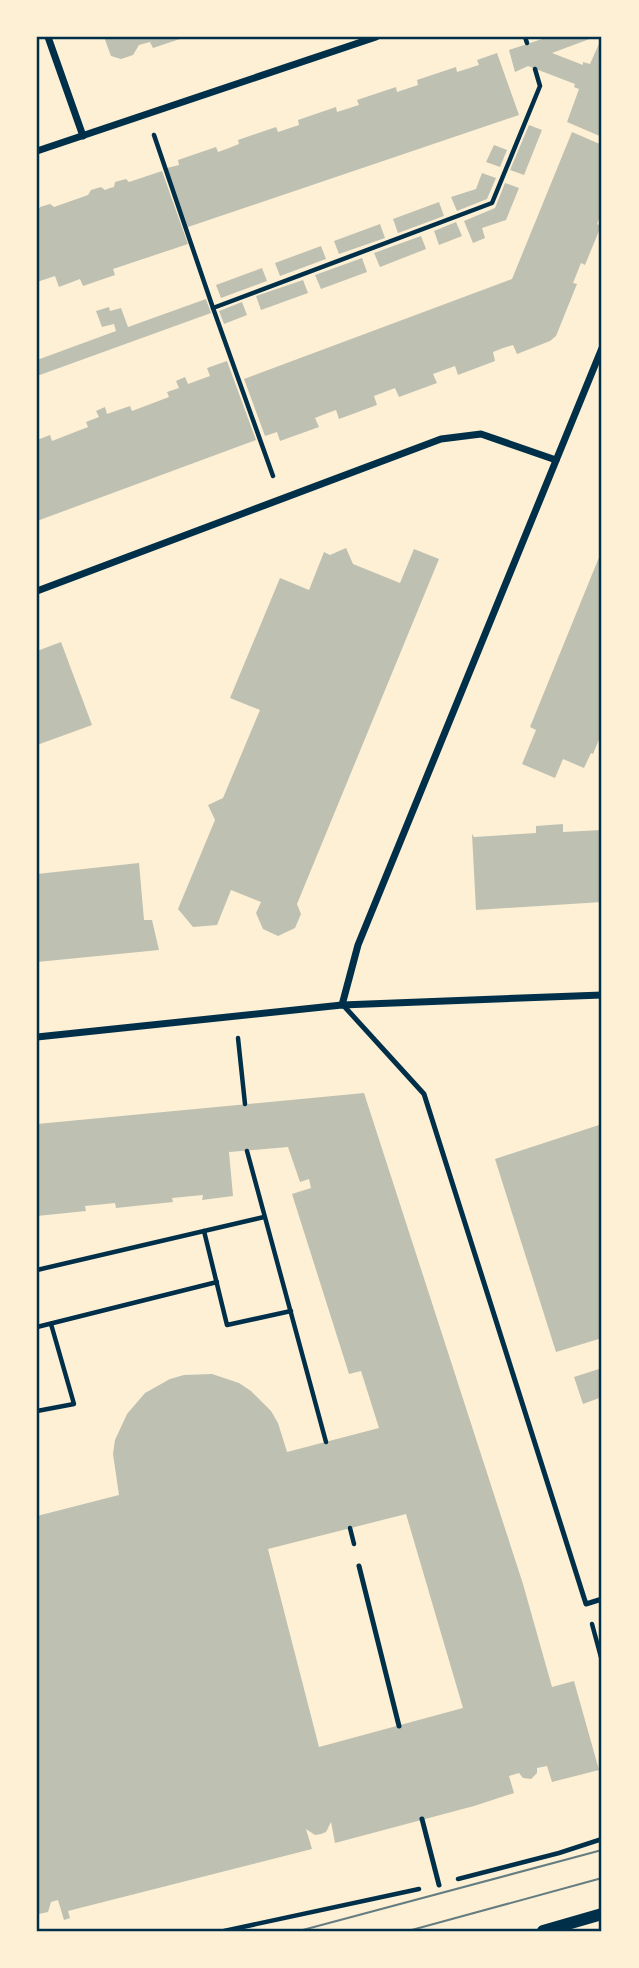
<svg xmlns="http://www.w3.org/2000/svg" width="639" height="1968" font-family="'Times New Roman',serif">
  <rect width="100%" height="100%" fill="#fdf0d5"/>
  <g fill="#bec0b2" fill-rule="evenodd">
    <polygon points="104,37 186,37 153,48 150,42 139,45 133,55 121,59 111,56"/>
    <polygon points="548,37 595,37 552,53 583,65 583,62 590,64 602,37 602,137 567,122 579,89 574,87 575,84 528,66 515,72 509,50"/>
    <polygon points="497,53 519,115 188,227 167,168 179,165 178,160 216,147 218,152 229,148 239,144 238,140 276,127 278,132 299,125 298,120 336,107 337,112 359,105 357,100 396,87 397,92 418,85 417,80 456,67 457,72 479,65 477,60"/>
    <polygon points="529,125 542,130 524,175 510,170"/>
    <polygon points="572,132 602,145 602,211 597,224 601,226 585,265 581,263 573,283 577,284 556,336 550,341 517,354 513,345 503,348 493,352 495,361 458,375 455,366 433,374 437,383 399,397 395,388 374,396 377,405 339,419 336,410 325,414 315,418 319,427 280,441 277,432 265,436 244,379 512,279"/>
    <polygon points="494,145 507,150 500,167 486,162"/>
    <polygon points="162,171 188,244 113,269 115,275 83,286 80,279 59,287 55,276 37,282 37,213 40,207 50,204 54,207 88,195 91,190 101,187 105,190 110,188 114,187 115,182 126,179 129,182"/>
    <polygon points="482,173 496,178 487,199 457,211 451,197 476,189"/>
    <polygon points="505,183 519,188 506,220 482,228 485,238 473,243 464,221 495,208"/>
    <polygon points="439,202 444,216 398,233 393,219"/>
    <polygon points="456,222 462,236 439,245 434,231"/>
    <polygon points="380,224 385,238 339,254 334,241"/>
    <polygon points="421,236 426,249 380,267 374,253"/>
    <polygon points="321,246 326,259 280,276 275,263"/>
    <polygon points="362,258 367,272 321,289 315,275"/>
    <polygon points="262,268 267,281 221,298 216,285"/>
    <polygon points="303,280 308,293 261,310 256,296"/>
    <polygon points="206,299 211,313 37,376 37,360 116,331 114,324 102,327 96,311 109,307 110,311 121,308 128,327"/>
    <polygon points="242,302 247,315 224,324 219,311"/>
    <polygon points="227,361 256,440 37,521 37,440 50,435 52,441 88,427 86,422 99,417 96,411 105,407 107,414 130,406 132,411 169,397 167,392 179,388 176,381 185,377 188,384 210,376 207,368"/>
    <polygon points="346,548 353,564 400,583 414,549 439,559 297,904 301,914 295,928 278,936 263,929 256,913 261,902 231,890 217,925 193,927 178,909 215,820 208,805 223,798 260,710 230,698 280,578 309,590 324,552 330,555"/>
    <polygon points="602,550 602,732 593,754 591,753 584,768 563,759 555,778 522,764 536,730 530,727"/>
    <polygon points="61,642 92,725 37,745 37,651"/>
    <polygon points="563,824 563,832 602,830 602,902 476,910 472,834 474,837 536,833 536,826"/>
    <polygon points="139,863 144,920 152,920 159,950 37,962 37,874"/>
    <path d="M364,1093L523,1584L552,1687L574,1681L599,1770L552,1782L547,1766L537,1768V1773L531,1779L523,1778L519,1773L509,1776L514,1793L474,1806L335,1843L331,1822L326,1832L321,1834L315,1835L306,1829L312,1849L68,1911L70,1918L64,1920L58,1900L51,1902L48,1912L39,1914L37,1912V1516L119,1495L113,1454L115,1440L127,1414L145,1393L170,1379L184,1375L212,1374L239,1383L251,1391L271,1411L278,1423L287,1452L379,1428L361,1371L349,1374L292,1194L311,1188L309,1179L300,1182L288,1147L229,1152L233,1196L202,1200L203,1195L172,1198L173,1202L116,1208L115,1203L85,1206L86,1211L37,1216V1124ZM406,1514L463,1708L319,1747L268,1549Z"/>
    <polygon points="602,1124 602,1338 556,1352 495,1159"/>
    <polygon points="602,1368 602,1397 583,1404 574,1377"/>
  </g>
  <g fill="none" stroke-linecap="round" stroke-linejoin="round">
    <g stroke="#003049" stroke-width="4.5">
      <polyline points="525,37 527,43"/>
      <polyline points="154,135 213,308 492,203 540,86 535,69"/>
      <polyline points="213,308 273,476"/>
      <polyline points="238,1038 245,1104"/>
      <polyline points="247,1151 326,1442"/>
      <polyline points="204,1231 227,1325 291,1311"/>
      <polyline points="37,1270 264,1217"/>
      <polyline points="37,1327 217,1282"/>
      <polyline points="37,1411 74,1404 51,1324"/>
      <polyline points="350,1528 354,1544"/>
      <polyline points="592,1624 602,1661"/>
      <polyline points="458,1879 559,1853 602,1839"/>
      <polyline points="224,1931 419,1889"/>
    </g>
    <g stroke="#003049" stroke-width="5">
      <polyline points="343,1005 424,1094 586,1604 602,1599"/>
      <polyline points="359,1566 399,1726"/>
      <polyline points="422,1819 439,1885"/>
    </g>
    <g stroke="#003049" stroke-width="7">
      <polyline points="48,37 83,136"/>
      <polyline points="37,151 376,37"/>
      <polyline points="37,591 441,439 481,434 556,460"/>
      <polyline points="342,1005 358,945 602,348"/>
      <polyline points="37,1037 342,1005 602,995"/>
    </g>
    <polyline stroke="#003049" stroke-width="12" points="543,1931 602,1914"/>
    <g stroke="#657d81" stroke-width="2">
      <polyline points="299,1931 602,1850"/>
      <polyline points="408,1931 602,1878"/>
    </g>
  </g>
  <rect width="639" height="1968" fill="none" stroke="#fdf0d5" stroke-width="77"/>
  <rect x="38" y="38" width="562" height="1892" fill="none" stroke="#003049" stroke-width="2.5"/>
</svg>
